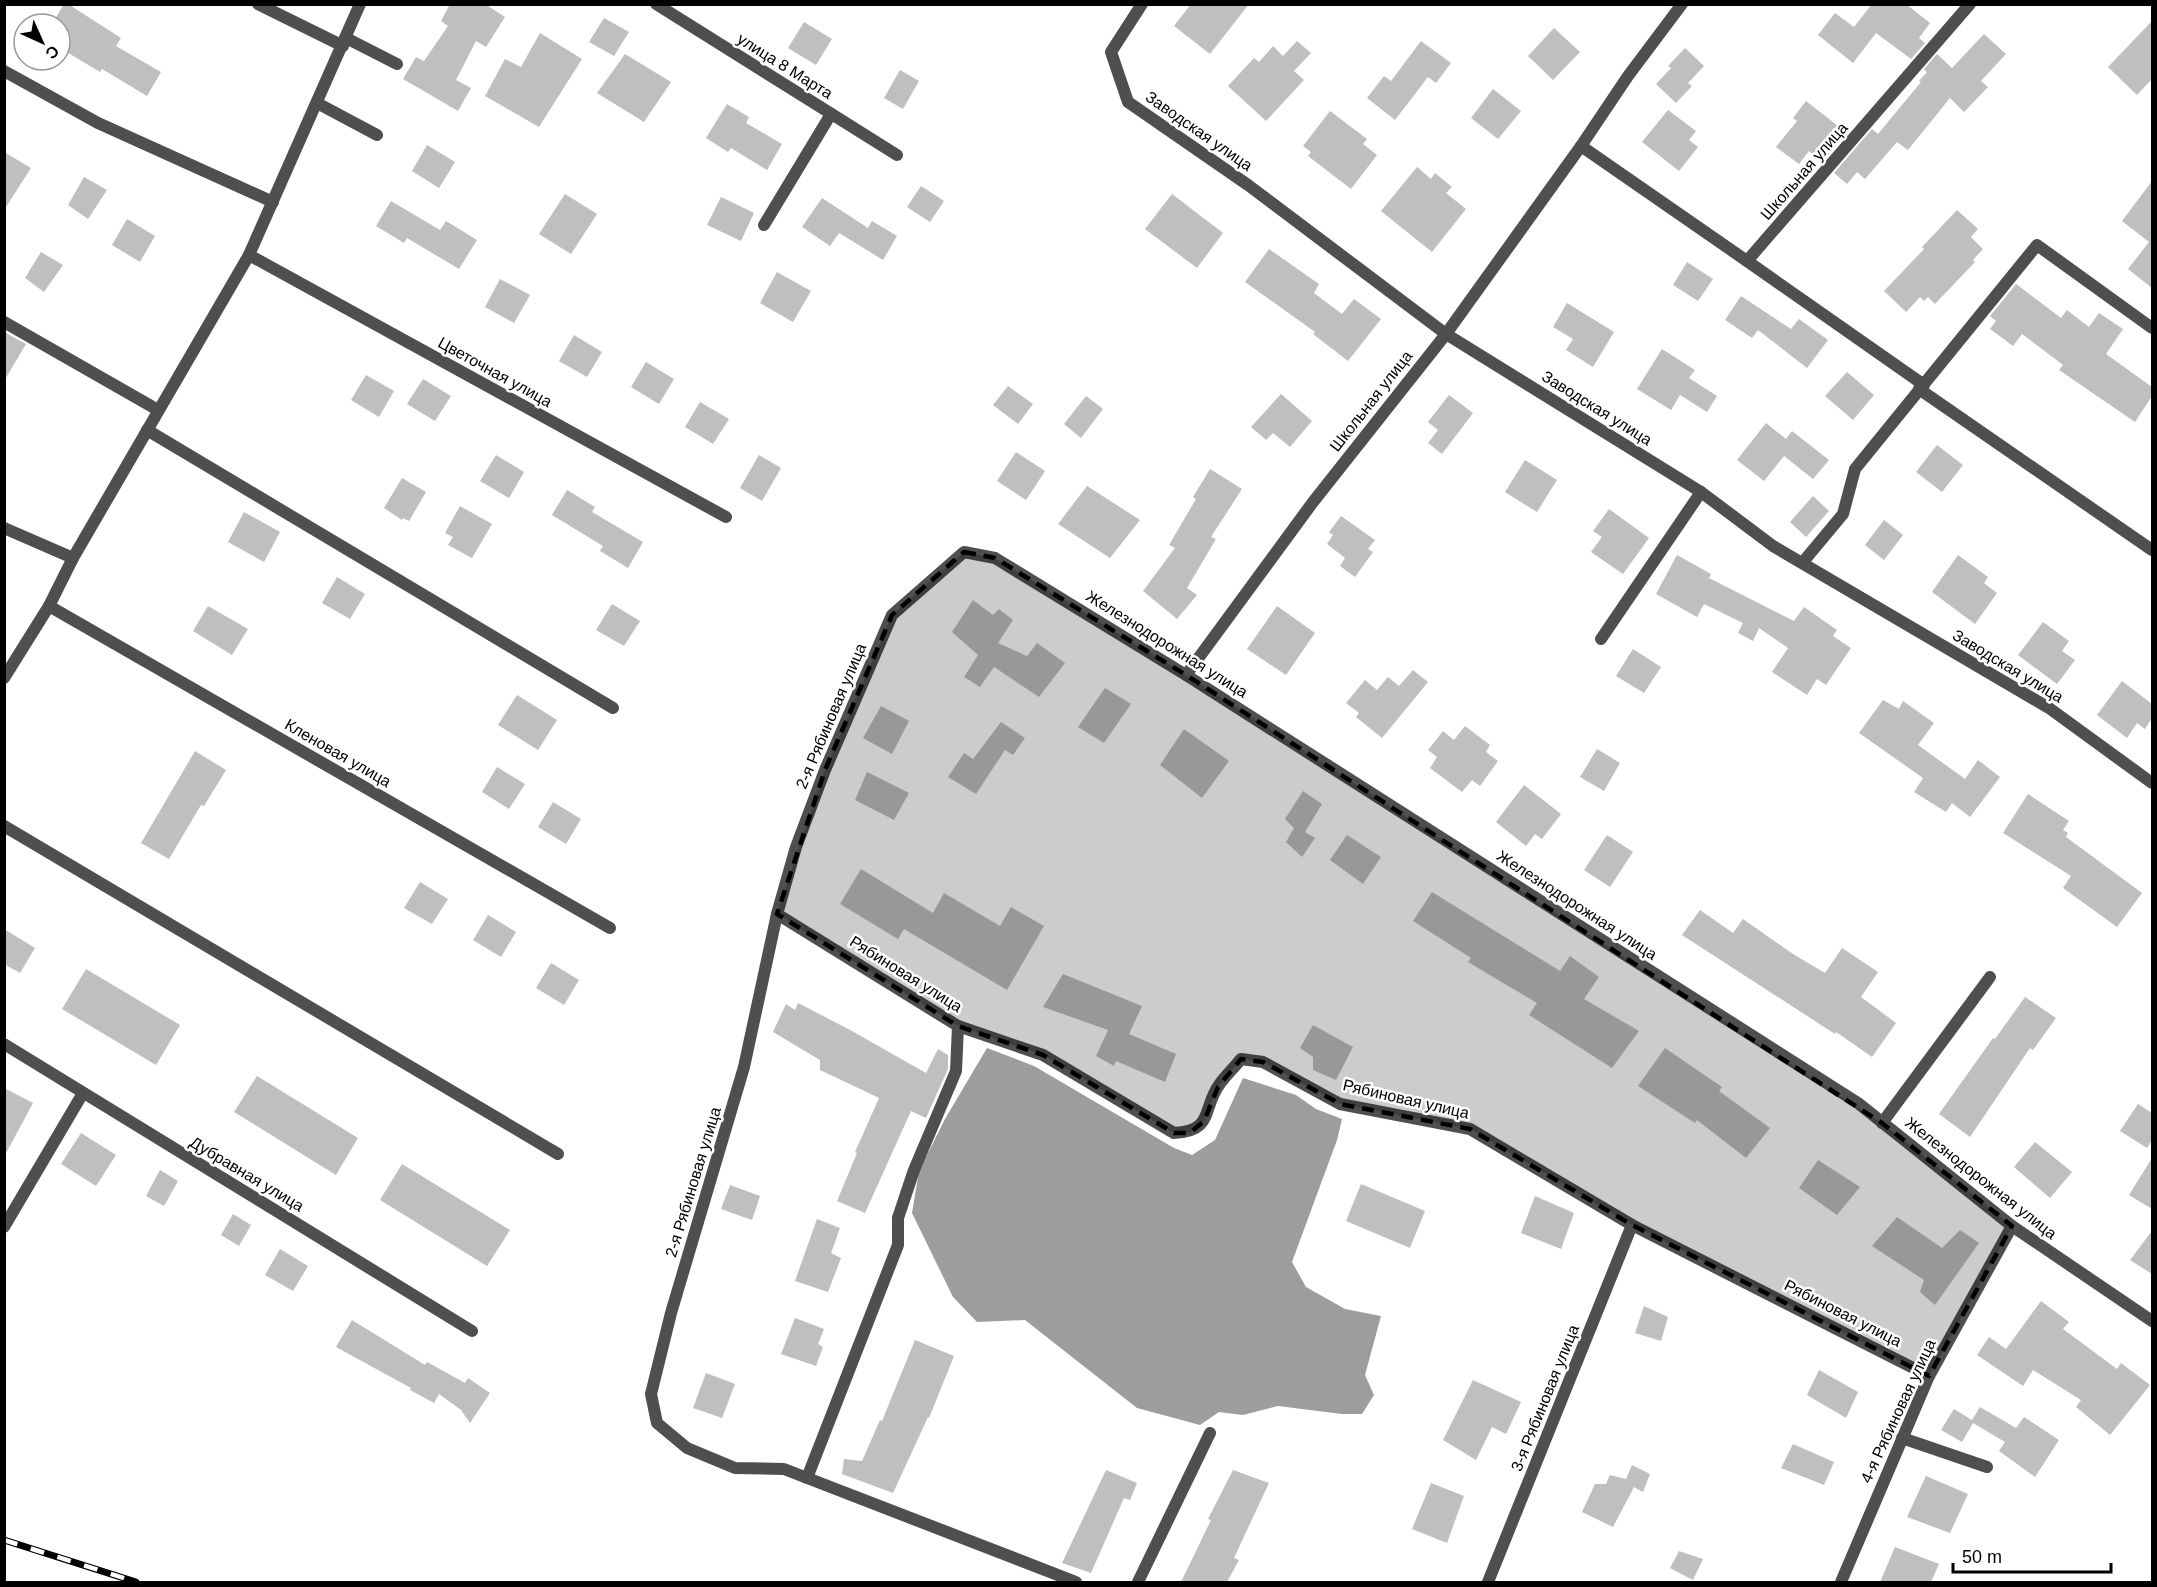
<svg xmlns="http://www.w3.org/2000/svg" width="2157" height="1587" font-family="Helvetica,sans-serif">
  <rect width="100%" height="100%" fill="#fff"/>
  <polygon fill="#9d9d9d" points="987,1048 1034,1066 1174,1148 1192,1155 1215,1140 1243,1078 1296,1095 1316,1109 1342,1119 1337,1140 1292,1262 1306,1287 1345,1309 1381,1316 1365,1375 1374,1395 1362,1414 1342,1414 1278,1406 1243,1415 1219,1412 1200,1425 1137,1408 1025,1320 977,1322 953,1297 912,1213 919,1171 945,1119"/>
  <g fill="#bfbfbf">
    <polygon points="64,4 68,4 121,38 116,46 161,72 147,96 102,69 100,72 60,48 60,24 52,24"/>
    <polygon points="450,4 485,4 505,17 486,47 476,41 456,80 471,88 458,111 403,79 416,57 424,61 448,26 441,21"/>
    <polygon points="1191,4 1249,4 1210,54 1174,26"/>
    <polygon points="1872,4 1906,4 1930,23 1919,38 1925,43 1911,59 1876,33 1853,63 1818,35 1835,13 1854,27"/>
    <polygon points="604,18 629,32 614,56 589,42"/>
    <polygon points="2152,21 2152,79 2137,95 2108,67"/>
    <polygon points="804,22 832,39 816,65 788,48"/>
    <polygon points="1554,28 1580,52 1553,80 1528,56"/>
    <polygon points="540,33 582,59 539,127 485,96 505,59 521,67"/>
    <polygon points="1984,34 2006,54 1981,81 1988,87 1964,112 1950,98 1908,150 1897,142 1865,179 1857,172 1847,184 1834,173 1872,129 1878,134 1921,82 1919,81 1927,72 1924,69 1937,54 1952,68"/>
    <polygon points="1297,41 1311,53 1294,71 1304,80 1266,121 1228,86 1254,58 1259,62 1273,46 1283,56"/>
    <polygon points="1421,41 1451,63 1436,83 1428,77 1395,120 1367,98 1384,76 1391,81"/>
    <polygon points="1685,48 1704,66 1688,83 1692,86 1676,103 1656,84 1671,68 1668,66"/>
    <polygon points="625,54 671,82 644,122 597,93"/>
    <polygon points="900,70 919,81 903,109 884,98"/>
    <polygon points="1493,89 1521,111 1498,139 1471,118"/>
    <polygon points="1806,101 1847,133 1822,162 1809,151 1799,164 1776,147 1797,121 1793,118"/>
    <polygon points="727,104 749,117 746,123 782,144 767,170 731,148 728,152 706,138"/>
    <polygon points="1668,110 1696,131 1689,140 1698,147 1679,171 1642,142"/>
    <polygon points="1330,111 1367,139 1363,144 1377,155 1351,189 1308,156 1311,152 1303,146"/>
    <polygon points="427,145 455,162 439,188 412,171"/>
    <polygon points="4,152 31,168 4,210"/>
    <polygon points="1417,167 1431,179 1435,173 1452,187 1446,193 1466,209 1432,252 1381,211"/>
    <polygon points="84,177 107,190 88,219 68,205"/>
    <polygon points="2152,181 2152,288 2128,269 2149,242 2122,221"/>
    <polygon points="921,186 944,201 930,222 907,207"/>
    <polygon points="565,194 597,214 571,254 539,234"/>
    <polygon points="1172,194 1223,233 1197,268 1145,229"/>
    <polygon points="721,197 754,213 741,241 707,225"/>
    <polygon points="822,198 868,228 872,221 897,236 883,260 839,233 830,246 802,227"/>
    <polygon points="391,201 440,230 446,221 477,240 459,269 407,238 404,243 376,226"/>
    <polygon points="1957,210 1978,229 1971,237 1983,249 1973,260 1975,262 1935,304 1928,297 1924,301 1920,297 1906,312 1884,291 1924,249 1922,247"/>
    <polygon points="127,219 155,236 140,262 112,245"/>
    <polygon points="1269,249 1319,284 1314,293 1342,314 1354,299 1381,319 1348,361 1313,334 1315,332 1245,282"/>
    <polygon points="41,252 63,265 44,292 25,278"/>
    <polygon points="1687,262 1713,279 1698,301 1673,285"/>
    <polygon points="777,272 811,291 793,322 760,303"/>
    <polygon points="500,279 530,295 514,323 485,307"/>
    <polygon points="2016,284 2061,318 2067,310 2089,327 2099,313 2123,329 2106,354 2152,387 2152,396 2135,422 2059,370 2063,365 2022,334 2013,346 1990,329 1996,321 1990,316"/>
    <polygon points="1741,296 1791,329 1799,319 1828,340 1807,368 1758,330 1752,338 1725,320"/>
    <polygon points="1567,303 1614,332 1593,367 1566,350 1573,339 1553,327"/>
    <polygon points="4,332 26,344 4,381"/>
    <polygon points="574,335 602,352 587,377 559,361"/>
    <polygon points="1662,349 1695,370 1689,378 1717,396 1707,412 1680,395 1671,410 1637,389"/>
    <polygon points="646,362 674,379 659,404 631,387"/>
    <polygon points="1847,372 1874,395 1853,420 1825,396"/>
    <polygon points="366,375 394,391 379,417 351,400"/>
    <polygon points="423,379 451,396 435,421 407,404"/>
    <polygon points="1008,386 1033,404 1018,424 993,405"/>
    <polygon points="1281,394 1312,421 1290,447 1273,433 1266,440 1251,427"/>
    <polygon points="1449,395 1473,413 1442,454 1428,443 1438,430 1428,422"/>
    <polygon points="1086,396 1103,409 1081,438 1064,424"/>
    <polygon points="700,402 729,419 713,444 685,427"/>
    <polygon points="1766,423 1786,439 1792,431 1829,460 1813,479 1784,456 1764,481 1737,460"/>
    <polygon points="1937,445 1963,465 1942,492 1916,472"/>
    <polygon points="1016,452 1045,471 1026,500 997,481"/>
    <polygon points="496,455 524,472 509,498 480,481"/>
    <polygon points="759,455 781,468 762,501 740,488"/>
    <polygon points="1525,460 1557,480 1537,512 1505,492"/>
    <polygon points="1210,469 1242,489 1211,537 1216,539 1187,588 1197,595 1177,619 1143,591 1175,548 1169,545 1196,499 1193,497"/>
    <polygon points="402,478 426,492 409,521 403,518 402,520 384,508"/>
    <polygon points="1087,486 1140,520 1110,558 1058,524"/>
    <polygon points="567,490 595,507 592,512 643,542 628,568 600,551 603,546 552,515"/>
    <polygon points="1813,496 1829,511 1806,537 1790,522"/>
    <polygon points="460,506 492,524 472,558 448,545 453,537 445,533"/>
    <polygon points="1609,509 1649,538 1623,574 1591,552 1602,537 1593,531"/>
    <polygon points="244,512 280,532 264,562 228,542"/>
    <polygon points="1341,516 1375,540 1368,549 1373,552 1355,577 1340,566 1345,558 1327,544 1333,535 1329,532"/>
    <polygon points="1884,520 1903,535 1884,560 1865,545"/>
    <polygon points="1677,555 1711,574 1709,578 1794,621 1804,607 1837,630 1833,636 1851,648 1826,685 1817,679 1807,695 1772,672 1788,648 1759,628 1753,641 1738,633 1743,623 1704,604 1697,617 1656,594"/>
    <polygon points="1958,555 1988,577 1984,583 1997,593 1975,624 1932,592"/>
    <polygon points="337,577 365,594 350,619 322,603"/>
    <polygon points="973,600 993,615 999,609 1013,620 998,643 1027,656 1037,643 1065,663 1039,697 994,667 980,687 964,677 978,655 952,632"/>
    <polygon points="612,604 640,621 624,646 596,630"/>
    <polygon points="208,606 248,629 232,655 193,631"/>
    <polygon points="1277,606 1315,633 1286,675 1247,649"/>
    <polygon points="2043,622 2069,641 2062,651 2075,660 2057,684 2018,655"/>
    <polygon points="1633,649 1661,667 1644,693 1616,676"/>
    <polygon points="1413,670 1428,682 1382,738 1356,717 1359,713 1346,703 1365,680 1377,690 1388,677 1399,686"/>
    <polygon points="2122,681 2152,704 2152,718 2145,729 2137,723 2127,738 2097,715"/>
    <polygon points="1105,688 1131,704 1104,743 1078,727"/>
    <polygon points="517,695 557,720 538,750 498,725"/>
    <polygon points="1883,700 1899,709 1903,701 1934,723 1918,745 1965,779 1978,760 2000,777 1970,817 1952,803 1946,812 1914,792 1923,778 1859,733"/>
    <polygon points="881,706 909,721 892,754 863,738"/>
    <polygon points="1001,722 1025,738 1013,755 1005,750 976,794 948,777 964,753 973,759"/>
    <polygon points="1465,726 1490,745 1486,752 1498,761 1480,786 1472,780 1462,792 1430,768 1437,757 1428,750 1443,731 1454,740"/>
    <polygon points="1184,729 1229,761 1202,798 1160,765"/>
    <polygon points="1597,749 1620,763 1604,791 1580,777"/>
    <polygon points="195,751 226,770 204,806 201,805 169,859 141,843"/>
    <polygon points="497,767 525,784 509,809 482,792"/>
    <polygon points="867,772 909,793 894,820 855,800"/>
    <polygon points="1524,785 1561,814 1542,839 1535,834 1526,846 1496,822"/>
    <polygon points="1303,791 1322,804 1305,832 1315,838 1302,857 1286,842 1294,828 1285,819"/>
    <polygon points="2028,794 2069,821 2063,830 2068,833 2066,837 2142,893 2117,927 2063,888 2071,876 2003,833"/>
    <polygon points="553,802 581,819 566,844 538,827"/>
    <polygon points="1347,835 1381,857 1363,884 1330,860"/>
    <polygon points="1607,835 1633,852 1610,887 1584,870"/>
    <polygon points="861,869 933,913 944,893 1000,926 1011,907 1044,926 1007,990 904,929 898,939 840,904"/>
    <polygon points="420,882 448,899 432,924 404,908"/>
    <polygon points="1432,892 1560,971 1570,956 1599,977 1584,999 1639,1031 1612,1068 1529,1015 1537,1003 1468,962 1471,958 1413,921"/>
    <polygon points="1700,910 1733,933 1743,919 1793,954 1825,973 1842,948 1878,972 1861,997 1896,1023 1872,1057 1836,1032 1835,1034 1682,935"/>
    <polygon points="488,915 516,932 501,957 473,940"/>
    <polygon points="4,929 35,948 20,973 4,964"/>
    <polygon points="551,963 579,980 564,1005 536,988"/>
    <polygon points="86,969 180,1025 156,1065 62,1009"/>
    <polygon points="1063,974 1142,1006 1129,1034 1176,1054 1165,1082 1116,1061 1114,1066 1096,1056 1108,1030 1043,1007"/>
    <polygon points="2025,997 2056,1018 2033,1050 2030,1048 1970,1137 1939,1114 1993,1038 1995,1039"/>
    <polygon points="798,1003 852,1031 926,1073 938,1049 948,1055 948,1069 926,1118 911,1111 865,1213 837,1201 857,1153 855,1152 879,1098 820,1070 820,1060 773,1032 786,1004 795,1010"/>
    <polygon points="1313,1025 1353,1047 1336,1080 1313,1070 1313,1057 1300,1048"/>
    <polygon points="1665,1048 1722,1087 1719,1091 1770,1128 1746,1158 1697,1120 1695,1123 1638,1086"/>
    <polygon points="257,1076 358,1138 336,1175 234,1112"/>
    <polygon points="4,1088 33,1103 4,1157"/>
    <polygon points="2138,1104 2152,1113 2152,1140 2147,1148 2120,1131"/>
    <polygon points="81,1133 116,1155 96,1186 61,1164"/>
    <polygon points="2035,1142 2072,1172 2050,1198 2014,1167"/>
    <polygon points="2152,1158 2152,1209 2129,1195"/>
    <polygon points="1818,1160 1860,1187 1837,1215 1799,1188"/>
    <polygon points="402,1164 510,1230 487,1266 380,1200"/>
    <polygon points="160,1170 178,1181 164,1206 146,1196"/>
    <polygon points="1361,1184 1425,1211 1410,1248 1346,1221"/>
    <polygon points="730,1185 760,1196 752,1220 721,1209"/>
    <polygon points="1535,1196 1574,1213 1561,1249 1521,1233"/>
    <polygon points="233,1214 251,1225 239,1246 221,1235"/>
    <polygon points="1897,1217 1942,1248 1960,1230 1979,1243 1935,1305 1920,1292 1924,1280 1872,1246"/>
    <polygon points="817,1219 840,1228 831,1253 841,1258 828,1292 795,1281"/>
    <polygon points="2152,1231 2152,1274 2130,1260"/>
    <polygon points="280,1249 308,1266 293,1291 265,1275"/>
    <polygon points="2041,1301 2069,1322 2063,1329 2117,1369 2121,1363 2150,1385 2110,1435 2076,1407 2081,1400 2033,1370 2023,1386 1977,1355 1989,1337 2006,1349"/>
    <polygon points="1644,1306 1668,1317 1661,1341 1635,1333"/>
    <polygon points="795,1318 824,1329 818,1344 823,1347 816,1366 781,1354"/>
    <polygon points="352,1320 425,1365 427,1362 465,1383 468,1378 490,1393 470,1423 461,1410 439,1394 434,1403 410,1390 411,1388 336,1347"/>
    <polygon points="915,1340 954,1356 929,1418 928,1417 893,1493 842,1474 844,1459 862,1461 880,1420 882,1421"/>
    <polygon points="1819,1370 1858,1392 1846,1418 1807,1395"/>
    <polygon points="706,1373 735,1384 722,1418 693,1408"/>
    <polygon points="1473,1380 1521,1402 1506,1434 1492,1427 1476,1460 1443,1440"/>
    <polygon points="1980,1407 2016,1428 2024,1417 2059,1440 2035,1477 1999,1451 2005,1442 1973,1423 1962,1442 1941,1430 1954,1409 1972,1420"/>
    <polygon points="1793,1444 1834,1462 1824,1485 1781,1468"/>
    <polygon points="1632,1465 1650,1474 1643,1492 1634,1487 1613,1527 1582,1512 1595,1484 1606,1484 1610,1475 1626,1479"/>
    <polygon points="1106,1470 1137,1483 1130,1500 1124,1498 1091,1573 1062,1563"/>
    <polygon points="1233,1470 1269,1483 1234,1558 1239,1560 1227,1582 1181,1582 1211,1520 1208,1519"/>
    <polygon points="1926,1476 1968,1494 1950,1533 1907,1517"/>
    <polygon points="1431,1483 1464,1496 1447,1543 1412,1529"/>
    <polygon points="1895,1547 1939,1564 1931,1582 1880,1582"/>
    <polygon points="1679,1551 1703,1559 1693,1580 1670,1568"/>
  </g>
  <g fill="none" stroke-linecap="round" stroke-linejoin="round">
    <g stroke="#4f4f4f" stroke-width="12">
      <polyline points="258,4 343,46"/>
      <polyline points="346,38 397,64"/>
      <polyline points="317,103 377,135"/>
      <polyline points="764,225 831,114"/>
      <polyline points="1747,261 1924,385"/>
      <polyline points="4,322 158,410"/>
      <polyline points="1919,389 2152,550"/>
      <polyline points="147,430 613,708"/>
      <polyline points="1601,639 1701,492"/>
      <polyline points="4,826 558,1154"/>
      <polyline points="1882,1123 1990,977"/>
      <polyline points="4,1227 83,1093"/>
      <polyline points="1902,1438 1987,1467"/>
      <polyline points="807,1478 898,1245 898,1218 914,1170 956,1071 958,1026"/>
      <polyline points="1138,1582 1210,1433"/>
    </g>
    <g stroke="#4f4f4f" stroke-width="12">
      <polyline points="656,4 897,155"/>
      <polyline points="1142,4 1111,52 1128,102 1248,185 1446,334 1701,492 1773,546 2049,708 2152,783"/>
      <polyline points="4,71 98,123 273,202"/>
      <polyline points="1581,146 1747,261 1970,4"/>
      <polyline points="249,255 726,517"/>
      <polyline points="4,528 73,558"/>
      <polyline points="1803,562 1843,514 1855,469 2037,245 2152,328"/>
      <polyline points="49,606 610,928"/>
      <polyline points="1186,675 1313,502 1446,334 1581,146 1628,76 1682,4"/>
      <polyline points="4,678 49,606 73,558 249,255 360,4"/>
      <path d="M777,914L958,1026L1043,1055L1174,1133C1214,1131 1202,1109 1219,1085C1225,1076 1234,1068 1241,1059L1263,1062L1340,1104L1470,1129L1632,1225L1929,1376"/>
      <polyline points="4,1044 472,1331"/>
      <polyline points="1076,1582 784,1469 735,1468 687,1448 657,1423 651,1394 671,1313 744,1067 777,914 796,847 825,770 892,615 964,552 995,558 1186,675 1858,1103 2012,1226 2152,1321"/>
      <polyline points="1488,1582 1632,1225"/>
      <polyline points="1841,1582 1929,1376 2012,1226"/>
    </g>
    <g stroke="#000" stroke-width="7">
      <polyline id="rail" points="4,1540 136,1582"/>
    </g>
    <use href="#rail" stroke="#fff" stroke-width="4.5" stroke-dasharray="14" stroke-linecap="butt"/>
  </g>
  <path fill="#000" fill-opacity="0.2" stroke="#000" stroke-width="4.5" stroke-dasharray="12 8" stroke-linejoin="round" d="M964,552L995,558L1186,675L1882,1123L2012,1226L1929,1376L1632,1225L1470,1129L1340,1104L1263,1062L1241,1059L1218,1087L1204,1121L1190,1133H1174L1043,1055L958,1026L777,914L825,770L892,615Z"/>
  <g text-anchor="middle" dominant-baseline="central" stroke-width="5" stroke-linejoin="round" paint-order="stroke">
    <g font-size="16" fill="#000" stroke="#fff">
      <text transform="translate(785 66) rotate(32)">улица 8 Марта</text>
      <text transform="translate(1199 131) rotate(35)">Заводская улица</text>
      <text transform="translate(1804 171) rotate(-49)">Школьная улица</text>
      <text transform="translate(495 372) rotate(29)">Цветочная улица</text>
      <text transform="translate(1371 401) rotate(-52)">Школьная улица</text>
      <text transform="translate(1597 408) rotate(32)">Заводская улица</text>
      <text transform="translate(1167 644) rotate(32)">Железнодорожная улица</text>
      <text transform="translate(2008 666) rotate(31)">Заводская улица</text>
      <text transform="translate(831 716) rotate(-67)">2-я Рябиновая улица</text>
      <text transform="translate(338 753) rotate(30)">Кленовая улица</text>
      <text transform="translate(1577 905) rotate(33)">Железнодорожная улица</text>
      <text transform="translate(906 974) rotate(32)">Рябиновая улица</text>
      <text transform="translate(1406 1099) rotate(13)">Рябиновая улица</text>
      <text transform="translate(247 1174) rotate(31)">Дубравная улица</text>
      <text transform="translate(1981 1178) rotate(38)">Железнодорожная улица</text>
      <text transform="translate(693 1182) rotate(-73)">2-я Рябиновая улица</text>
      <text transform="translate(1843 1313) rotate(27)">Рябиновая улица</text>
      <text transform="translate(1545 1398) rotate(-68)">3-я Рябиновая улица</text>
      <text transform="translate(1898 1411) rotate(-65)">4-я Рябиновая улица</text>
    </g>
  </g>
  <rect width="2157" height="1587" fill="none" stroke="#000000" stroke-width="12"/>
  <g transform="translate(42 42) rotate(135)"><circle r="28" fill="#ffffff" stroke="#999999" stroke-width="1.5"/>
  <path d="M0-4.5L10 22L0 15L-10 22Z" fill="#000000"/>
  <text y="-9" font-size="16" font-weight="bold" text-anchor="middle" fill="#000000">С</text>
  </g>
  <path d="M1953 1563v9h158v-9" fill="none" stroke="#000000" stroke-width="3"/>
  <text x="1962" y="1563" font-size="18" fill="#000000" stroke="#ffffff" stroke-width="4.5" paint-order="stroke">50 m</text>
</svg>
